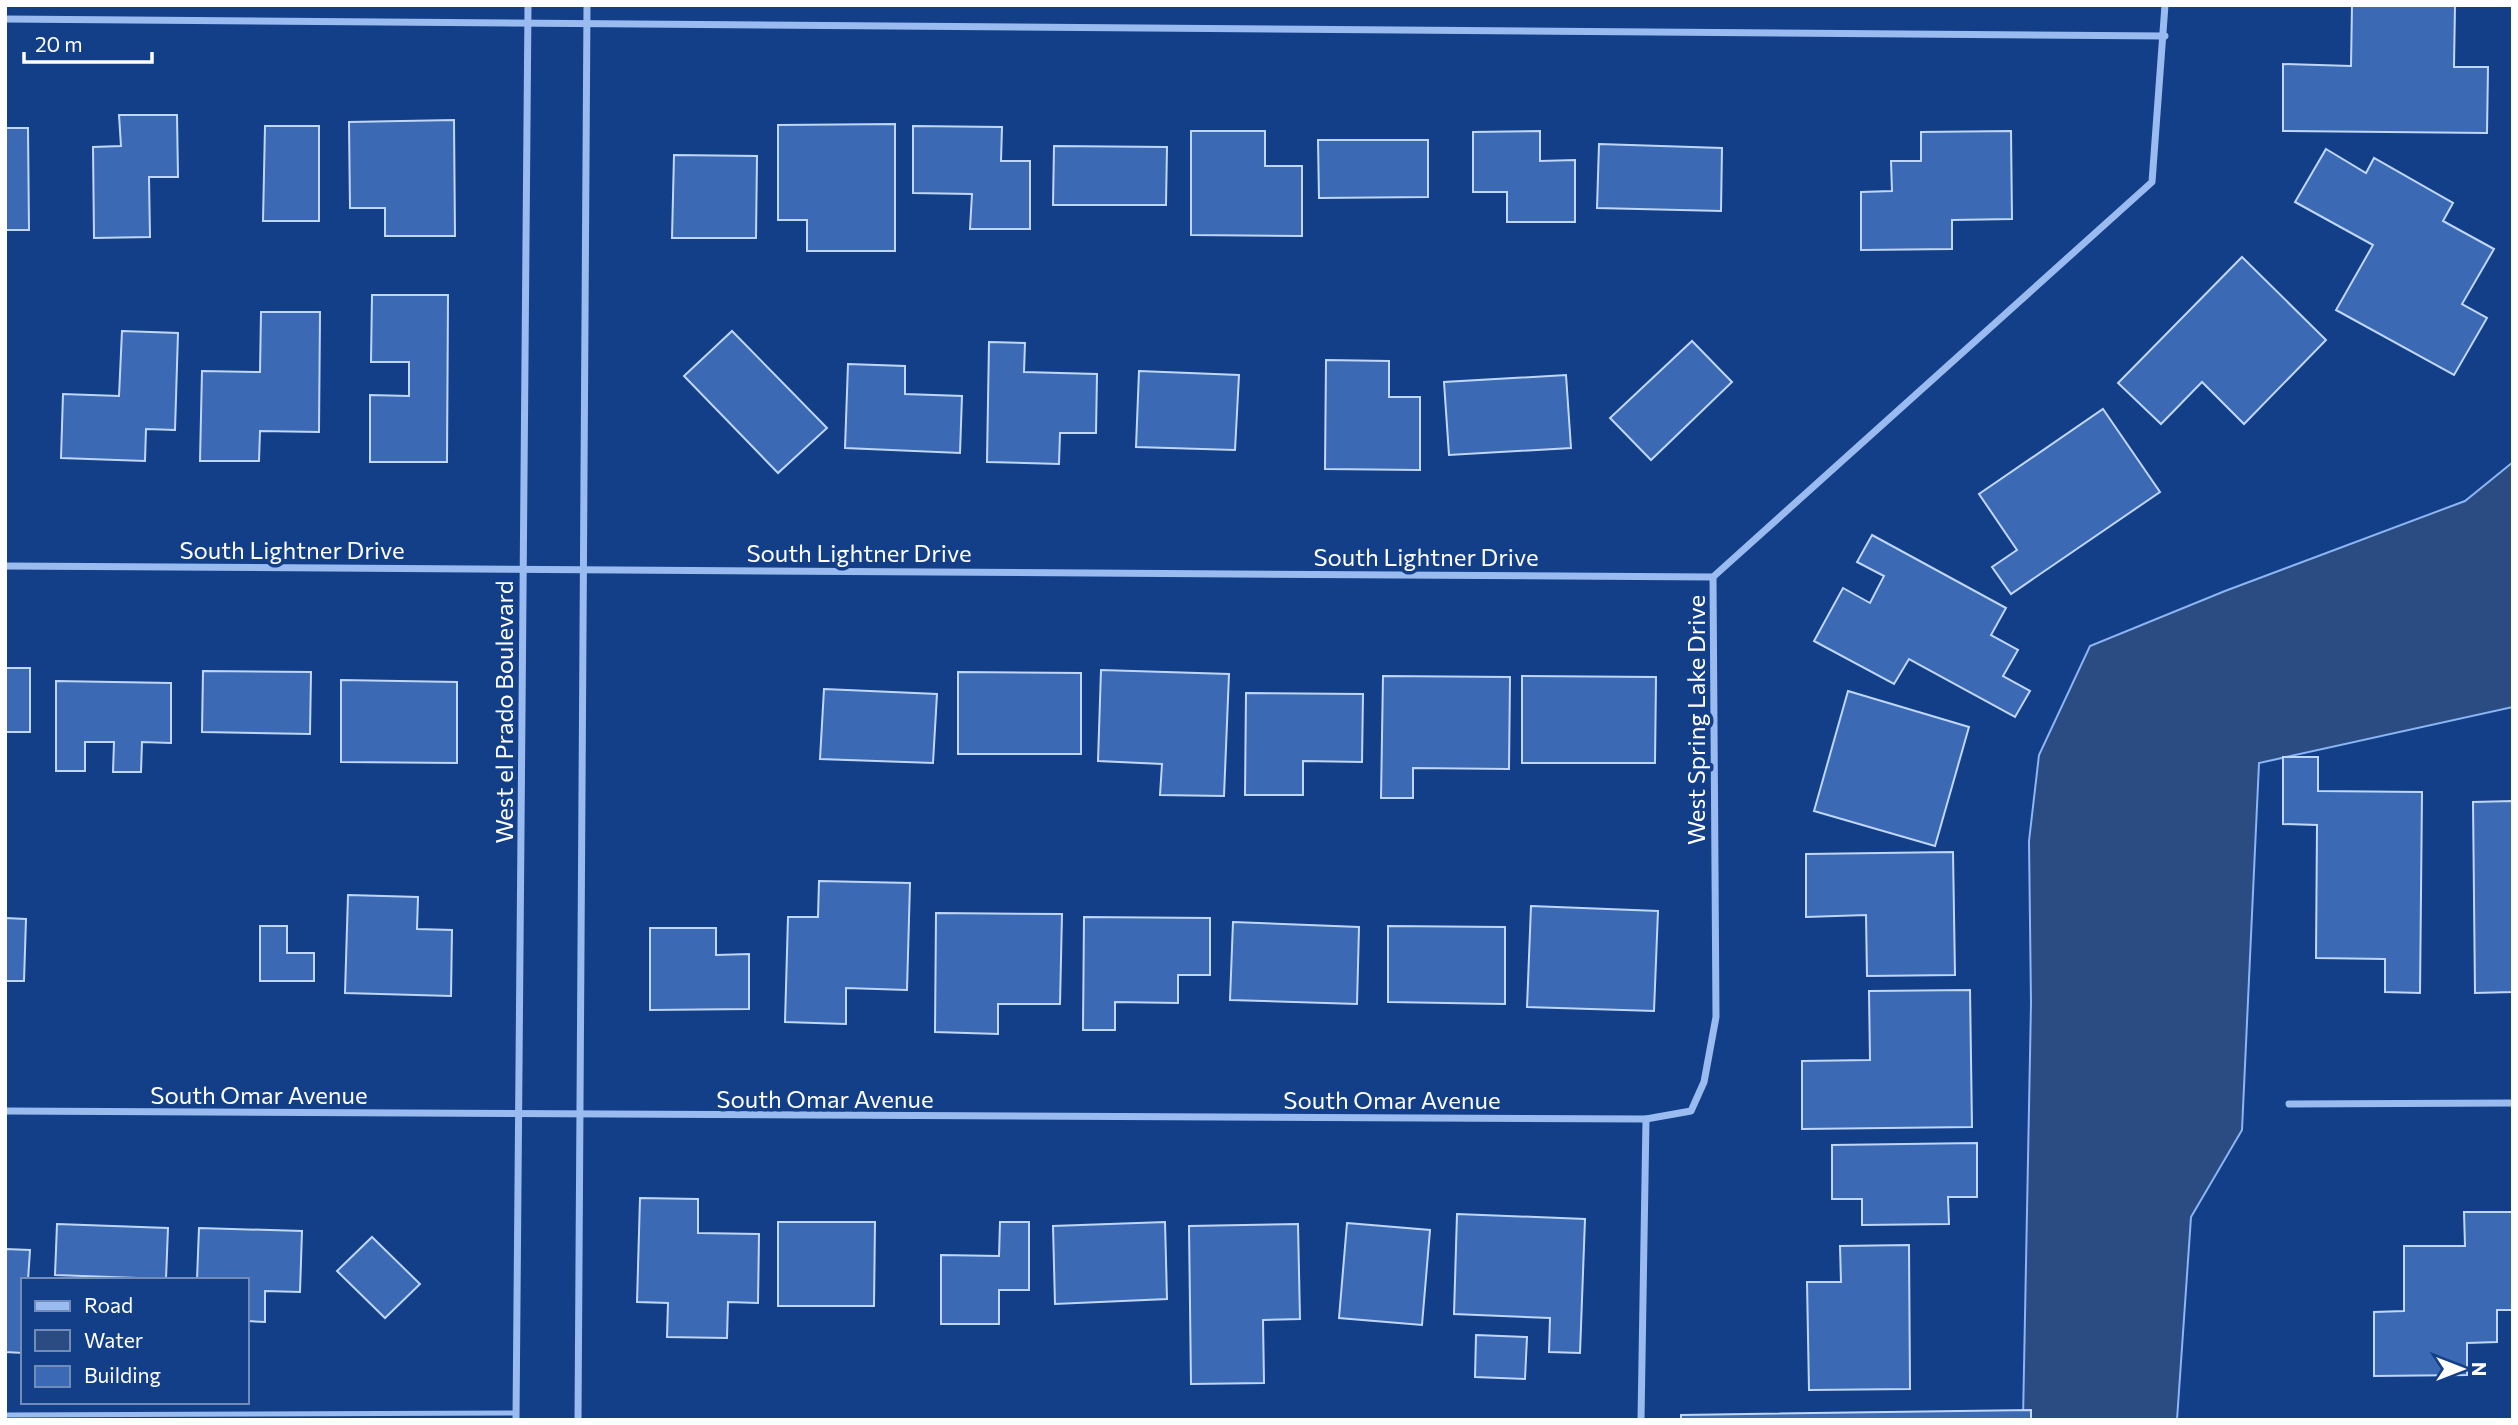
<svg xmlns="http://www.w3.org/2000/svg" width="2518" height="1425" font-family="Commissioner,sans-serif">
  <rect width="100%" height="100%" fill="#133f89"/>
  <polygon fill="#2b4c83" stroke="#8bb5f3" stroke-width="2" points="2513,462 2513,707 2259,763 2242,1130 2191,1217 2177,1420 2023,1420 2031,1003 2029,841 2039,755 2090,646 2225,591 2465,501"/>
  <g fill="#3c69b3" stroke="#c0d7fc" stroke-width="2">
    <polygon points="2352,5 2455,5 2454,67 2488,67 2487,133 2283,131 2283,64 2351,66"/>
    <polygon points="119,115 177,115 178,177 149,177 150,237 94,238 93,147 121,146"/>
    <polygon points="454,120 455,236 385,236 385,208 350,208 349,122"/>
    <polygon points="895,124 895,251 807,251 807,220 778,220 778,125"/>
    <polygon points="265,126 319,126 319,221 263,221"/>
    <polygon points="913,126 1002,127 1001,161 1030,161 1030,229 970,229 972,194 913,193"/>
    <polygon points="5,128 28,128 29,230 5,230"/>
    <polygon points="1191,131 1265,131 1265,166 1302,166 1302,236 1191,235"/>
    <polygon points="1540,131 1540,161 1575,160 1575,222 1507,222 1507,192 1473,192 1473,132"/>
    <polygon points="2011,131 2012,219 1952,220 1952,249 1861,250 1861,192 1892,191 1891,161 1921,161 1921,132"/>
    <polygon points="1318,140 1428,140 1428,197 1319,198"/>
    <polygon points="1599,144 1722,148 1721,211 1597,208"/>
    <polygon points="1054,146 1167,147 1166,205 1053,205"/>
    <polygon points="2326,149 2366,173 2374,158 2453,203 2443,221 2494,249 2462,304 2487,318 2454,375 2336,310 2373,245 2295,202"/>
    <polygon points="674,155 757,156 756,238 672,238"/>
    <polygon points="2242,257 2326,340 2244,424 2202,382 2161,424 2118,383"/>
    <polygon points="372,295 448,295 447,462 370,462 370,395 409,396 409,362 371,362"/>
    <polygon points="261,312 320,312 319,432 260,431 259,461 200,461 202,371 260,372"/>
    <polygon points="122,331 178,333 175,430 146,429 145,461 61,458 63,394 119,396"/>
    <polygon points="732,331 827,428 778,473 684,376"/>
    <polygon points="1692,341 1732,382 1651,460 1610,418"/>
    <polygon points="989,342 1025,343 1024,372 1097,374 1096,433 1060,433 1059,464 987,462"/>
    <polygon points="1326,360 1389,361 1389,397 1420,397 1420,470 1325,469"/>
    <polygon points="848,364 905,366 905,394 962,396 960,453 845,448"/>
    <polygon points="1139,371 1239,375 1235,450 1136,447"/>
    <polygon points="1566,375 1571,448 1449,455 1444,382"/>
    <polygon points="2103,409 2160,492 2011,594 1992,567 2017,550 1979,494"/>
    <polygon points="1872,535 2006,608 1991,635 2018,650 2003,676 2030,691 2015,717 1909,659 1894,684 1814,641 1843,588 1870,603 1884,576 1857,562"/>
    <rect x="5" y="668" width="25" height="64"/>
    <polygon points="1101,670 1229,674 1224,796 1160,795 1162,764 1098,761"/>
    <polygon points="203,671 311,672 310,734 202,732"/>
    <polygon points="958,672 1081,673 1081,754 958,754"/>
    <polygon points="1383,676 1510,677 1509,769 1413,768 1413,798 1381,798"/>
    <polygon points="1522,676 1656,677 1655,763 1522,763"/>
    <polygon points="341,680 457,682 457,763 341,762"/>
    <polygon points="56,681 171,683 171,743 142,742 141,772 113,772 114,742 85,742 85,771 56,771"/>
    <polygon points="824,689 937,694 933,763 820,759"/>
    <polygon points="1848,691 1969,727 1935,846 1814,811"/>
    <polygon points="1246,693 1363,694 1362,762 1303,761 1303,795 1245,795"/>
    <polygon points="2283,757 2318,757 2318,791 2422,792 2420,993 2385,992 2385,959 2316,958 2317,825 2283,824"/>
    <polygon points="2513,801 2513,992 2475,993 2473,802"/>
    <polygon points="1953,852 1955,975 1867,976 1866,915 1806,917 1806,854"/>
    <polygon points="819,881 910,883 907,990 846,988 846,1024 785,1022 788,917 818,917"/>
    <polygon points="348,895 418,897 417,929 452,930 451,996 345,993"/>
    <polygon points="1531,906 1658,911 1654,1011 1527,1007"/>
    <polygon points="936,913 1062,914 1060,1004 998,1004 998,1034 935,1032"/>
    <polygon points="1084,917 1210,918 1210,975 1178,975 1178,1003 1115,1002 1115,1030 1083,1030"/>
    <polygon points="5,918 26,919 24,981 5,981"/>
    <polygon points="1233,922 1359,927 1357,1004 1230,1000"/>
    <polygon points="260,926 287,926 287,953 314,953 314,981 260,981"/>
    <polygon points="1388,926 1505,927 1505,1004 1388,1002"/>
    <polygon points="650,928 716,928 716,955 749,954 749,1009 650,1010"/>
    <polygon points="1970,990 1972,1127 1802,1129 1802,1061 1870,1060 1869,991"/>
    <polygon points="1977,1143 1977,1197 1948,1197 1949,1224 1862,1225 1862,1199 1832,1199 1832,1145"/>
    <polygon points="640,1198 698,1199 698,1233 759,1234 758,1303 728,1302 727,1338 667,1337 668,1303 637,1302"/>
    <polygon points="2464,1212 2513,1212 2513,1310 2497,1310 2497,1342 2467,1343 2467,1375 2374,1376 2374,1312 2404,1311 2404,1246 2465,1246"/>
    <polygon points="1457,1214 1585,1219 1580,1353 1549,1352 1550,1318 1454,1314"/>
    <polygon points="778,1222 875,1222 874,1306 778,1306"/>
    <polygon points="1000,1222 1029,1222 1029,1290 999,1290 999,1324 941,1324 941,1255 999,1256"/>
    <polygon points="1165,1222 1167,1299 1055,1304 1053,1226"/>
    <polygon points="1347,1223 1430,1230 1422,1325 1339,1318"/>
    <polygon points="57,1224 168,1228 166,1279 55,1275"/>
    <polygon points="1298,1224 1300,1319 1263,1320 1264,1383 1191,1384 1189,1226"/>
    <polygon points="199,1228 302,1231 300,1292 265,1291 265,1322 247,1321 247,1280 197,1280"/>
    <polygon points="372,1237 420,1284 385,1318 337,1271"/>
    <polygon points="1909,1245 1910,1389 1809,1390 1807,1282 1841,1282 1840,1246"/>
    <polygon points="5,1249 30,1250 28,1280 23,1280 23,1353 5,1352"/>
    <polygon points="1476,1335 1527,1337 1525,1379 1475,1377"/>
    <polygon points="2031,1410 2031,1420 1681,1420 1681,1415"/>
  </g>
  <g fill="none" stroke-linecap="round" stroke-linejoin="round">
    <polyline stroke="#99bbf0" stroke-width="5" points="5,1415 516,1413"/>
    <g stroke="#99bbf0" stroke-width="7">
      <polyline points="5,19 2165,36"/>
      <polyline points="5,566 1713,577"/>
      <polyline points="2289,1104 2513,1103"/>
      <polyline points="5,1111 1646,1119 1691,1111 1704,1082 1716,1017 1713,577 2152,182 2165,5"/>
      <polyline points="516,1420 528,5"/>
      <polyline points="578,1420 587,5"/>
      <polyline points="1641,1420 1646,1119"/>
    </g>
  </g>
  <g text-anchor="middle" dominant-baseline="central" stroke-width="7" stroke-linejoin="round" paint-order="stroke">
    <g font-size="24" fill="#fff" stroke="#133f89">
      <text x="292" y="549">South Lightner Drive</text>
      <text x="859" y="552">South Lightner Drive</text>
      <text x="1426" y="556">South Lightner Drive</text>
      <text transform="translate(503 712) rotate(-90)">West el Prado Boulevard</text>
      <text transform="translate(1695 720) rotate(-90)">West Spring Lake Drive</text>
      <text x="259" y="1094">South Omar Avenue</text>
      <text x="825" y="1098">South Omar Avenue</text>
      <text x="1392" y="1099">South Omar Avenue</text>
    </g>
  </g>
  <rect width="2518" height="1425" fill="none" stroke="#ffffff" stroke-width="14"/>
  <rect x="21" y="1278" width="228" height="126" fill="#133f89" stroke="#718cb8" stroke-width="2"/>
  <rect x="35" y="1301" width="35" height="10" fill="#99bbf0" stroke="#718cb8" stroke-width="2"/>
  <text x="84" y="1313" font-size="21" fill="#ffffff">Road</text>
  <rect x="35" y="1330" width="35" height="21" fill="#2b4c83" stroke="#718cb8" stroke-width="2"/>
  <text x="84" y="1348" font-size="21" fill="#ffffff">Water</text>
  <rect x="35" y="1366" width="35" height="21" fill="#3c69b3" stroke="#718cb8" stroke-width="2"/>
  <text x="84" y="1383" font-size="21" fill="#ffffff">Building</text>
  <g transform="translate(2462 1369) rotate(90)" stroke="#133f89" stroke-width="5" paint-order="stroke">
  <path d="M0-5L12 26L0 18L-12 26Z" fill="#ffffff"/>
  <text y="-10" font-size="19" font-weight="bold" text-anchor="middle" fill="#ffffff">N</text>
  </g>
  <path d="M24 52v10h128v-10" fill="none" stroke="#ffffff" stroke-width="3.5"/>
  <text x="35" y="52" font-size="21" fill="#ffffff" stroke="#133f89" stroke-width="5" paint-order="stroke">20 m</text>
</svg>
